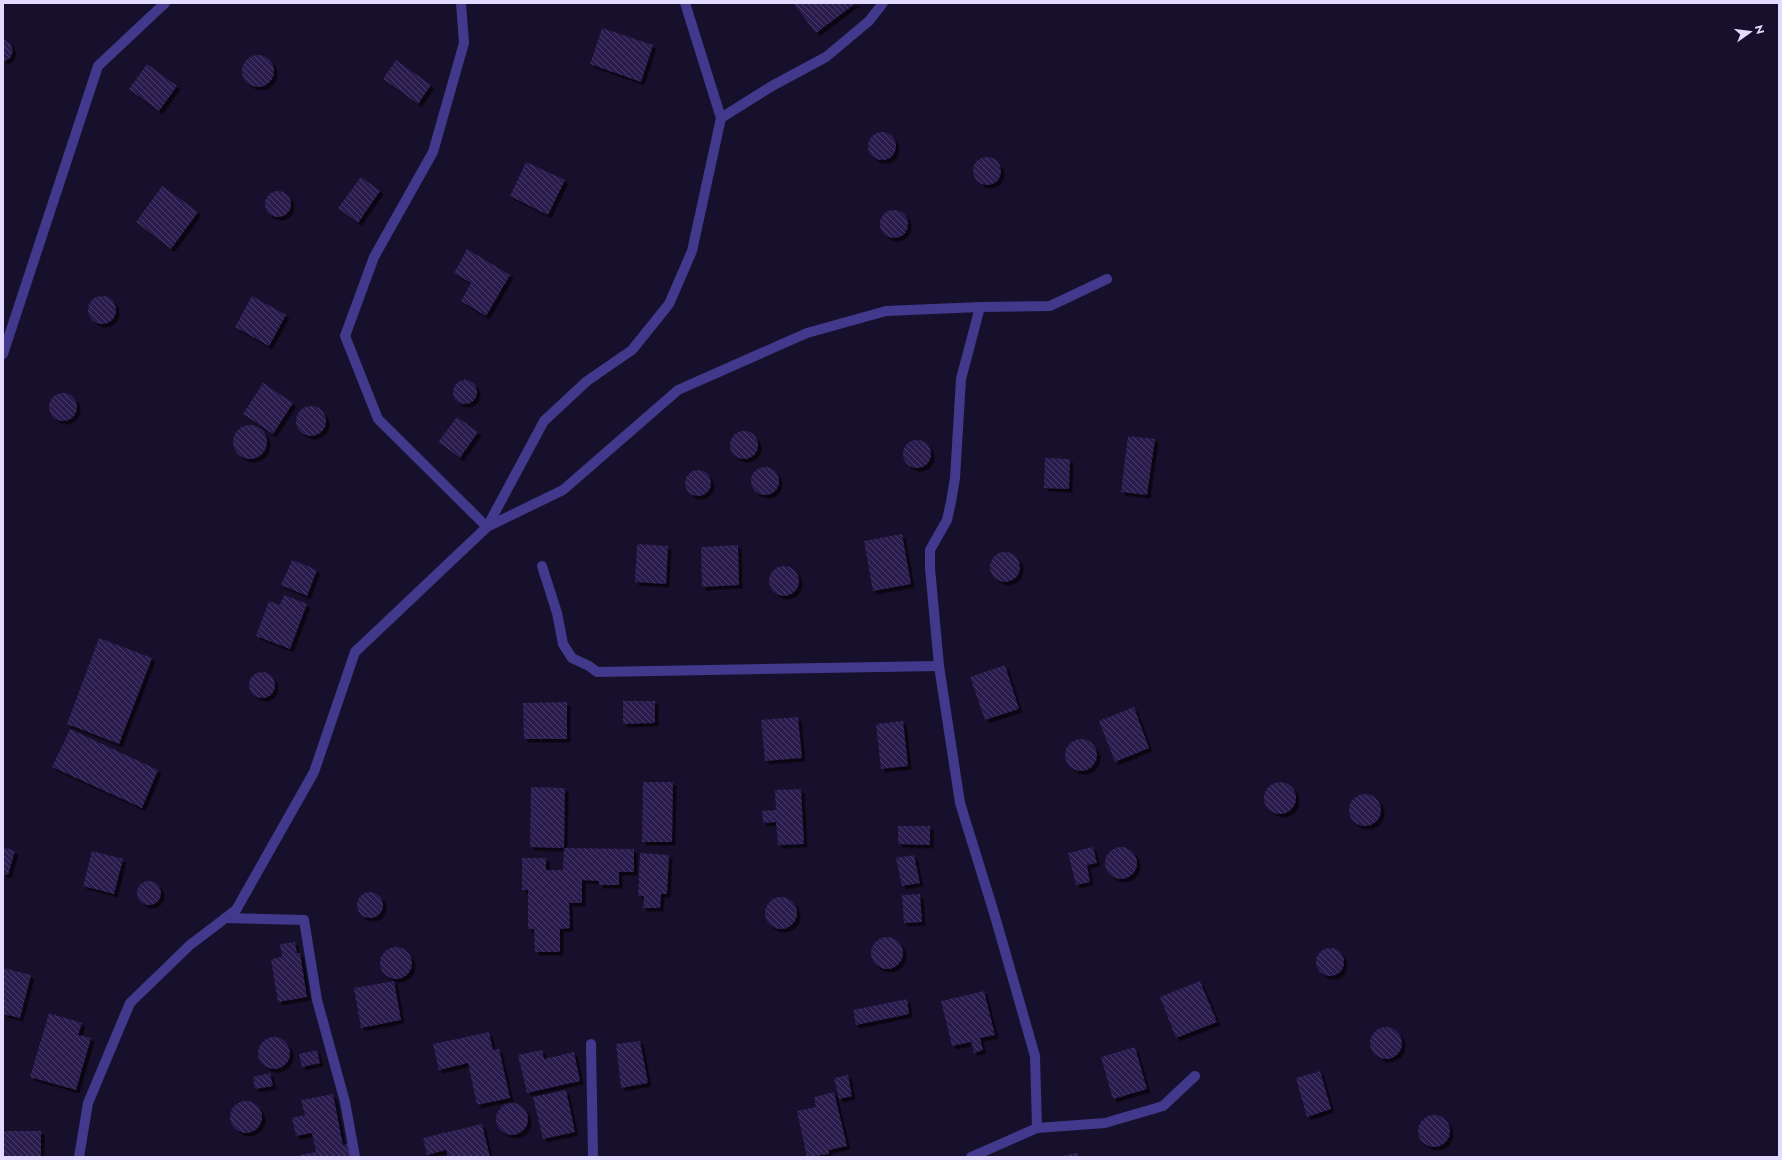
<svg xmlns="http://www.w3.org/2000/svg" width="1782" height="1160" font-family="Jost,sans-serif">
  <defs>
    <pattern id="building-back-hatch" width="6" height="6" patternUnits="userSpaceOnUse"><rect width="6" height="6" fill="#291b4e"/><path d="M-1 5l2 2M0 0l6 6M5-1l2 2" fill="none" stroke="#483c69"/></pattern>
    <filter id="shadow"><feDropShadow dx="3.5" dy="3.5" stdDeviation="0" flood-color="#0009"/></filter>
  </defs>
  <rect width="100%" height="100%" fill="#17102c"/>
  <g fill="url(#building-back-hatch)" filter="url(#shadow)">
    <polygon points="793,3 856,3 816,33"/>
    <polygon points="602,28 653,45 641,82 590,64"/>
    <polygon points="3,39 10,43 13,51 10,58 3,62"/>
    <circle cx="258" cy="71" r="16"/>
    <polygon points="396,60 431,85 418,104 383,79"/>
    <polygon points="147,64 177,86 159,111 129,89"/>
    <circle cx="882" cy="146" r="14"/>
    <circle cx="987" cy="171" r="14"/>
    <polygon points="526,162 565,180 548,215 510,196"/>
    <polygon points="361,177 380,191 358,223 338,208"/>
    <polygon points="162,186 198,212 171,249 136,222"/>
    <circle cx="278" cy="204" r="13"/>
    <circle cx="894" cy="224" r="14"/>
    <polygon points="467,249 510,275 486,316 461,301 471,283 454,273"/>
    <polygon points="252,296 286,315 269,346 235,327"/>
    <circle cx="102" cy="310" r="14"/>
    <circle cx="465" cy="392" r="12"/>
    <polygon points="263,383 293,403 273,434 243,414"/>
    <circle cx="63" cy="407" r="14"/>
    <circle cx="311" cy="421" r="15"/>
    <polygon points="457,417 478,432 460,458 438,442"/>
    <circle cx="250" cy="442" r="17"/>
    <circle cx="744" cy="445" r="14"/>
    <polygon points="1128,436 1155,439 1147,495 1121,492"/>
    <circle cx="917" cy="454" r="14"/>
    <polygon points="1045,458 1070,459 1069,489 1044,488"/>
    <circle cx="765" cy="481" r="14"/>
    <circle cx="698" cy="483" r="13"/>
    <polygon points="902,534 911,584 873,591 864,541"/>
    <polygon points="637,544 668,546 666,584 635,582"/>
    <polygon points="738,545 739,585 702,587 701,547"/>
    <circle cx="1005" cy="567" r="15"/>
    <polygon points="292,560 317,570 307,596 281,585"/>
    <circle cx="784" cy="581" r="15"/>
    <polygon points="284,595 307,604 290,649 256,636 269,601 280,605"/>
    <polygon points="99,638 152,658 119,744 67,724"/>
    <polygon points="1005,665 1019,709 985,720 970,677"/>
    <circle cx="262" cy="685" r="13"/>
    <polygon points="623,701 655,701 655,723 623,724"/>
    <polygon points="567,702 567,739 524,739 523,703"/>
    <polygon points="1134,707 1149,748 1115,762 1099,721"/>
    <polygon points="798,717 802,758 765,761 761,720"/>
    <polygon points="903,721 908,766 881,769 876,724"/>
    <polygon points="70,729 158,770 142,808 52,767"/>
    <circle cx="1081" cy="755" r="16"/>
    <polygon points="643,782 673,782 672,842 642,842"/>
    <circle cx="1280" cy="798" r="16"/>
    <polygon points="531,787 565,788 564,848 634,849 634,872 619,872 619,885 599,885 599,881 582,880 582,903 569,903 570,928 560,929 560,952 535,952 534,929 528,929 528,890 522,890 522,858 546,858 546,870 563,870 564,848 530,847"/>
    <polygon points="801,789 804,844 778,845 776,822 763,823 762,811 776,810 775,790"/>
    <circle cx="1365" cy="810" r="16"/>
    <polygon points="898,826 930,826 930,845 898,844"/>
    <polygon points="3,847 15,851 8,875 3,874"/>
    <polygon points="1093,847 1097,863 1087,865 1090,882 1076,885 1068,853"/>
    <circle cx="1121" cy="863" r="16"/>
    <polygon points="92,851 123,859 114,894 83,886"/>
    <polygon points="640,853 669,855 667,894 661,894 660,908 643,908 644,896 638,896"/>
    <polygon points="914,855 920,883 902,886 896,858"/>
    <circle cx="149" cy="893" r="12"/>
    <circle cx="370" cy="905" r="13"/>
    <polygon points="920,894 922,922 904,923 902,895"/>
    <circle cx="781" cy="913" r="16"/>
    <circle cx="887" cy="953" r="16"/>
    <polygon points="295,942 297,953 300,953 307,997 278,1002 271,959 282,957 280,944"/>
    <circle cx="396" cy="963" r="16"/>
    <circle cx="1330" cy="962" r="14"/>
    <polygon points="3,968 31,975 20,1018 3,1014"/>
    <polygon points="394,981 401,1020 361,1028 354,988"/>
    <polygon points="1200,981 1217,1022 1176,1038 1160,997"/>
    <polygon points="984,991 995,1035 980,1038 983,1050 974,1053 971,1042 952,1046 941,1001"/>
    <polygon points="907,999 909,1014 856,1025 853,1010"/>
    <polygon points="49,1013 82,1023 78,1035 91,1038 76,1090 30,1077"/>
    <circle cx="1386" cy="1043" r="16"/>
    <polygon points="489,1032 493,1050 499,1049 510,1098 477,1105 468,1063 439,1070 433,1044"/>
    <circle cx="274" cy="1053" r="16"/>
    <polygon points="640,1041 648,1083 621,1088 616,1044"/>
    <polygon points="1135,1047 1147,1089 1113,1099 1101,1057"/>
    <polygon points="317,1050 320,1063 302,1067 299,1054"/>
    <polygon points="542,1050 544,1059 574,1052 580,1081 527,1093 518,1055"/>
    <polygon points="1320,1071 1331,1109 1307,1117 1296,1078"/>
    <polygon points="270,1073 273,1086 255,1089 253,1077"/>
    <polygon points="848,1075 852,1096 839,1099 834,1078"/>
    <polygon points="566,1090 575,1132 543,1139 533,1097"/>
    <polygon points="834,1092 847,1146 829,1150 829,1154 807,1157 797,1111 816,1107 814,1097"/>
    <polygon points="333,1094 343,1145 348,1144 351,1157 301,1157 300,1155 316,1152 312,1133 296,1136 292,1118 305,1115 301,1100"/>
    <circle cx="246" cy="1117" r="16"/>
    <circle cx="512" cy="1119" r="16"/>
    <circle cx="1434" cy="1131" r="16"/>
    <polygon points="482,1124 490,1157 448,1157 446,1150 427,1155 423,1138"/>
    <rect x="3" y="1131" width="38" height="26"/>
    <polygon points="1077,1153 1078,1157 1063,1157 1063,1156"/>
  </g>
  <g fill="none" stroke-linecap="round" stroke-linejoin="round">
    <g stroke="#42398d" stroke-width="10">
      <polyline points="461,3 464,43 433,152 374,257 345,336 378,419 487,527 563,490 678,390 807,333 886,311 980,307 1050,306 1107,279"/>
      <polyline points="685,3 721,118"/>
      <polyline points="980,307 961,379 955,478 951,502 947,520 930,550 930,568 939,666 960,803 994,913 1035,1056 1037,1128"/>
      <polyline points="3,354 98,66 165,3"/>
      <polyline points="542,566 557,613 563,644 572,658 589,666 597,672 939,666"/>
      <polyline points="225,918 304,920 317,1000 345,1102 355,1157"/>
      <polyline points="591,1044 593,1157"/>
      <polyline points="79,1157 88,1103 130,1003 190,945 236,910 314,772 355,652 487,527 544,421 587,381 632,350 669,304 692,251 721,118 772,86 826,57 869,21 883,3"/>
      <polyline points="971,1157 1037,1128 1105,1123 1163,1106 1195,1076"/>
    </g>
  </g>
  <rect width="1782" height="1160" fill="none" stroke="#e2dbff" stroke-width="8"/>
  <g transform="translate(1750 32) rotate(76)" stroke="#17102c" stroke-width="3" paint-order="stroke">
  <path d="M0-3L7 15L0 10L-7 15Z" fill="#e2dbff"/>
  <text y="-6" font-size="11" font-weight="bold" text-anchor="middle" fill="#e2dbff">N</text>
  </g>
</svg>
